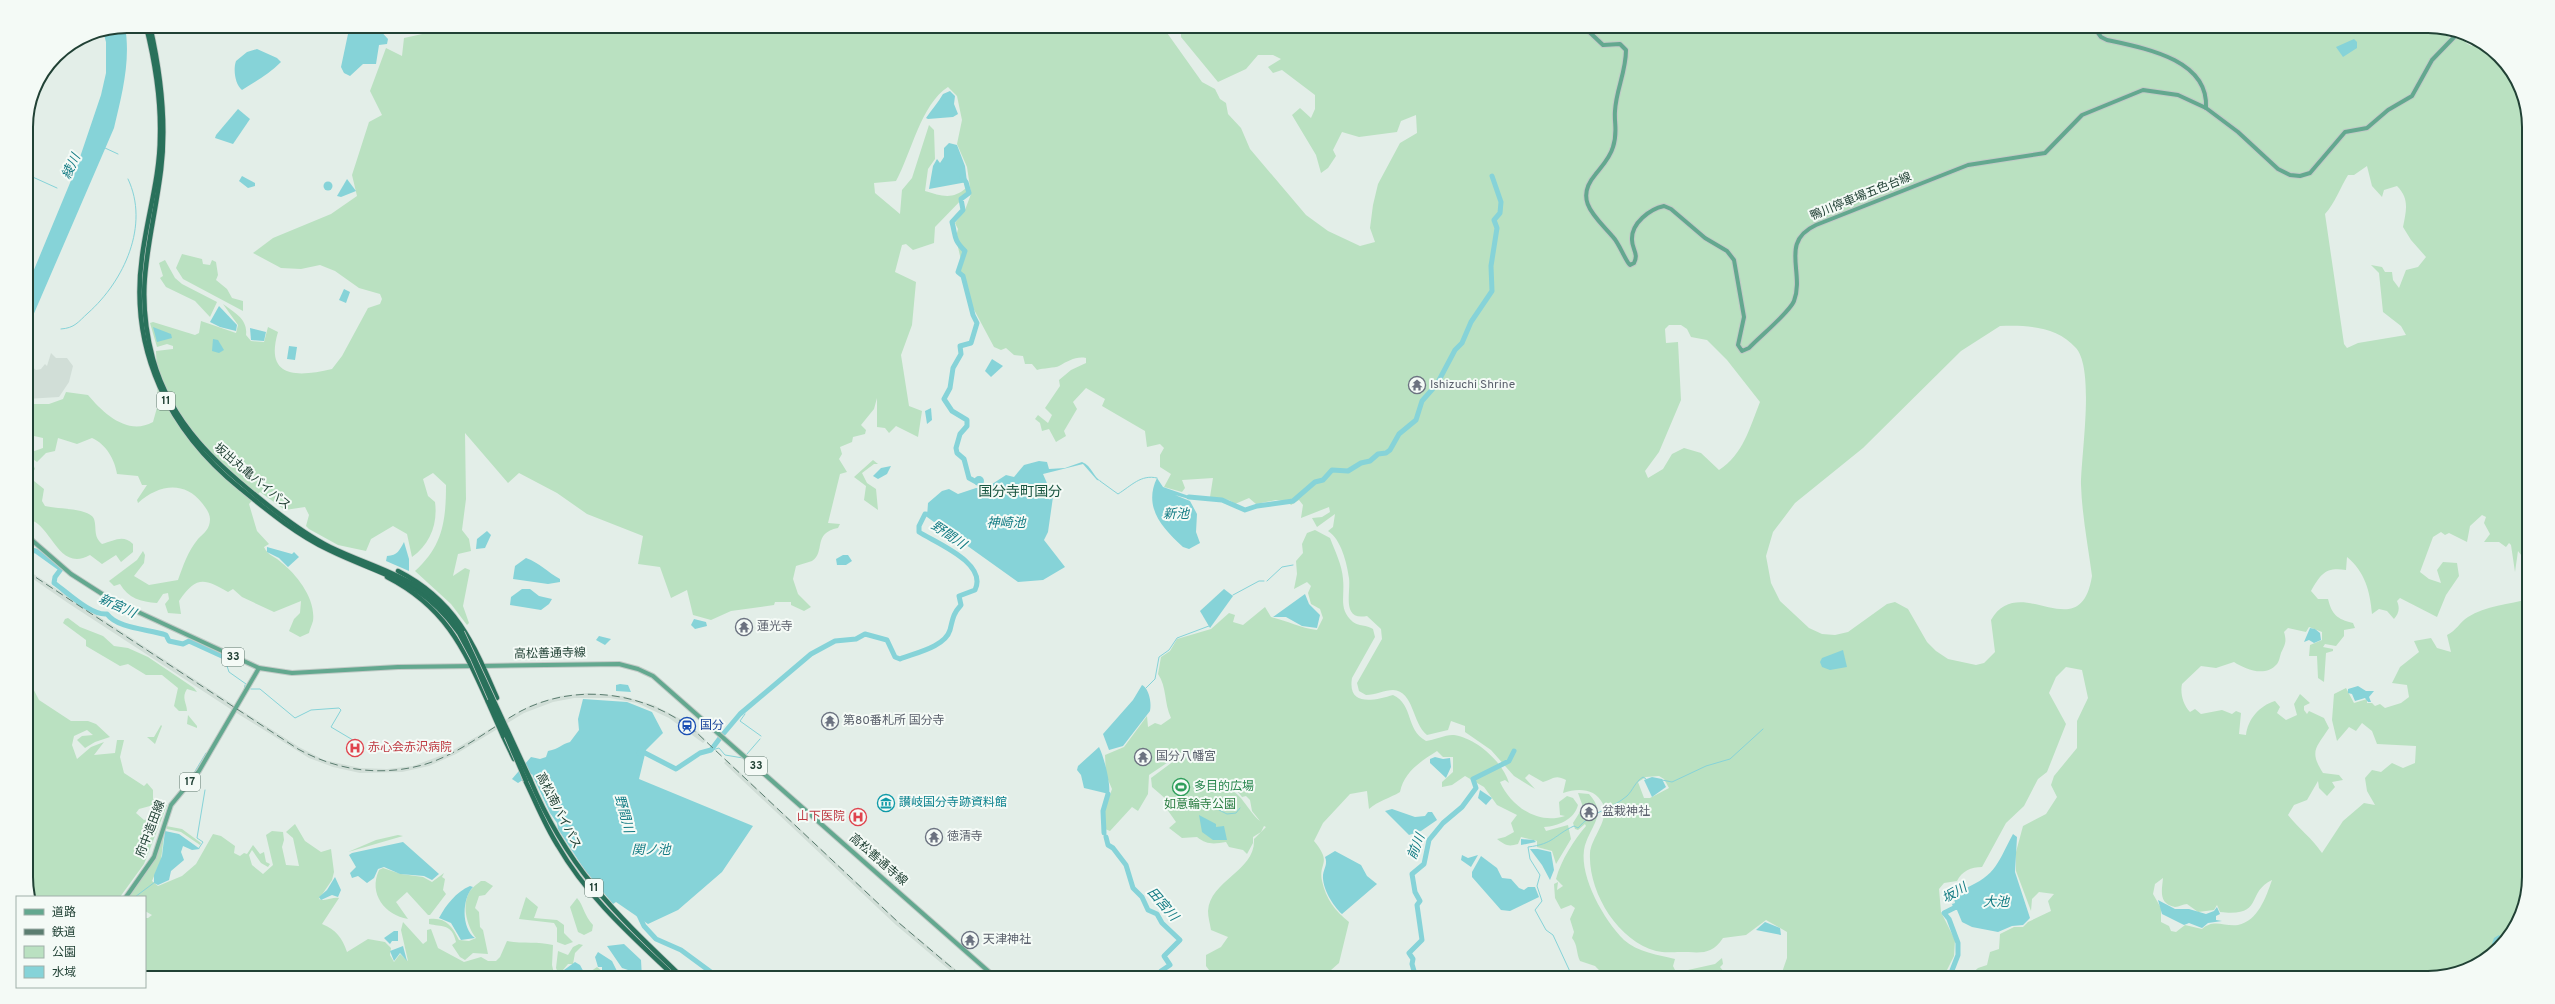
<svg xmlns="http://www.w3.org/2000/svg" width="2555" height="1004" font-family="Overpass,'Noto Sans JP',sans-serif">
  <rect width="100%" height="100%" fill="#e3eee8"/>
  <g fill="#d1ded7">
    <polygon points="51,353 56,358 67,358 73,366 69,382 59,397 26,399 26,372 31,366 36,370 41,369 45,364 47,366"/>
    <polygon points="26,569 234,705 232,710 68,603 26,574"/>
    <polygon points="587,693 623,696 654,705 688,723 690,720 692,722 690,725 706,740 703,743 669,718 637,703 610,698 574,698 553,702 524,713 456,754 429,766 402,772 360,773 333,767 309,758 235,712 238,708 299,747 324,760 360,768 387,769 413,766 448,753 531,705 560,696"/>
    <polygon points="727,760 899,922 966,978 959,978 896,925 724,763"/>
  </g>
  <g fill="#bae1c1" fill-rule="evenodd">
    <path d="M482,26H511L516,33L521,26H1164L1165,30L1202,82L1215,89L1220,99L1226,103L1228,114L1241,128L1250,149L1306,215L1328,231L1360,246L1375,242L1370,228L1373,205L1378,184L1400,143L1417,133L1416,115L1401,121L1397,132L1359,137L1342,132L1333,150L1336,156L1328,168L1321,173L1316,155L1292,115L1300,108L1311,118L1315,109V95L1282,70L1273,73L1268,67L1281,59L1273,55H1258L1246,69L1218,82L1181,37V26H2428L2442,28L2443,32L2451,39H2457L2463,33L2466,43L2472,46L2476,43L2508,65L2529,120V532L2523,550L2525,560L2518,551L2515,572L2511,545L2509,543L2506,547L2499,542H2484L2490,534L2484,523L2486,517L2482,515L2470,526L2467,542L2449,533L2445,535L2441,532L2433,537L2420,572L2429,579L2441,583L2437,570L2443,562L2457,563L2459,576L2446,595L2437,617L2400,598L2397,601C2400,608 2399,613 2394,619L2387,611L2379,609L2372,614C2370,591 2365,572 2347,557L2346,570C2325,567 2321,574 2311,591L2318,599H2328C2332,615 2337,619 2353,623L2355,628L2344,630V636L2336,646L2325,644L2323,647L2333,649V651L2326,653L2324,682L2318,678L2317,656H2309L2310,645L2322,640V632L2309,627L2306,632L2288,628L2284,632C2287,642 2285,644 2281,653C2280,656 2279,662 2277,664C2265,678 2245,669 2234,662L2216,668L2201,666L2182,684C2180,693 2183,705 2190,712L2195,709L2201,714L2222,710L2232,714L2236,711L2241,713L2239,734L2246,735C2248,719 2259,706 2275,701L2280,707L2277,713L2286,720L2297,715L2294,704L2300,694L2310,703L2304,706V710L2307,714L2309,711L2324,718L2329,728C2316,748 2309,751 2323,773L2339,775L2343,780L2332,782L2335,787L2327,796L2319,788L2318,781L2307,800L2294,805L2288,815C2299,829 2312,838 2322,853L2343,821L2364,803L2375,805L2367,791L2365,778L2372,770L2381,772L2392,763L2403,768L2415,763L2416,746L2377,744L2372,731L2362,723L2356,731L2349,727L2337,741L2332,720L2334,694L2346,688L2354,703L2367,699V703H2372L2375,706L2380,704L2385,708L2401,703L2409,697L2407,685L2392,683L2400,667L2419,652L2414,641L2431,638L2437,648L2451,652L2447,635C2456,631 2460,622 2468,617C2485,606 2510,604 2529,599V877L2524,910L2508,939L2484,961L2428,978H1967L1978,968L1987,965L1990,952L1999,949L2000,934L2014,927H2023L2028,922L2051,911L2048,901L2054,894L2039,892L2032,899L2031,911L2016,871V852L2023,826L2046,814L2057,797L2051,785L2054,776L2077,748V721L2088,698L2082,670L2066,667L2056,677L2049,693L2066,724L2047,772L2038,779L2024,806L2006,823L1982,867C1971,867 1962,871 1957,881L1944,883L1939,889L1941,912L1955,940L1954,956L1943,978H1780L1787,958V932L1766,920L1746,935L1723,938C1711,956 1701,952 1680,952C1673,952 1664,953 1656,951C1618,941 1588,892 1590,853C1591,838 1610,819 1603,804C1595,788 1578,788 1563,793L1566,780C1555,774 1553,779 1543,782L1529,774L1525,778L1535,789L1514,776L1491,750L1465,732V726L1451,721L1448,730L1427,735C1412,723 1414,691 1393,690C1385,690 1375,695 1366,695L1359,691L1357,683L1382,639L1381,629L1367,616C1341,621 1351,593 1349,578C1347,563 1341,539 1328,531L1333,527L1335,514L1317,527L1312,518L1322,517L1330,512L1329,507L1301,518L1303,505L1299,500L1291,505L1287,501L1276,500L1256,504L1249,498L1235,504L1229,500L1210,497L1213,478L1182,480L1185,488L1182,492L1164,487L1171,474L1160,467V455L1164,448L1160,444L1147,447L1145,431L1102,406L1105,399L1086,388L1073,402L1077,409L1064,431L1066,436L1056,442L1049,429L1042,431L1040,423L1035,419L1038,415L1048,423L1052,415L1045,408L1060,386L1059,380L1071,370L1086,363V358C1076,356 1068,361 1059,366C1055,368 1043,368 1037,370L1032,364H1025L1023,356L1014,355L1006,348L1001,350L994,347L971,304L963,276L960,272C964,255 953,244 958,229L955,223L965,210L971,194L967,167L957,144L962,120L957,96L948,87C921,104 911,154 896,181L874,183L875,193L900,214L902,190L912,178L929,125L934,130L935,159L928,169L925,191C941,196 953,200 966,188L967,194L935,227L934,243L913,250L906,244L902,245L895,272L916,282L912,325L901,355L909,406L922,411L918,437L896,426L889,433L885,428L877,427V398L874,409L861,425L866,430L865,434L853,437L852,442L840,447L842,454L839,459L847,472L840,474L828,523L840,524L838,528C812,533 826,552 812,561C807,563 801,564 796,566L793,579L798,594L811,607L804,611L791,605V602H775L774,605L731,611L711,620L693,615L687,590L671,598L660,567L638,564L643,536L587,514L557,493L519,473L508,483L465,433L466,499L462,530L469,539L471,551L458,554L453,576L465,568L470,570L463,606L469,623L467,625L451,604L415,571C443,546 446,520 446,485L433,473L423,479L428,496L435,502C438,524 430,544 412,557L407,534L393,526L371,539L366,551L338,545L309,529L306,526L309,515L305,507L285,510L260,492L249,504L257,531L269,544L264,547C268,556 275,556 282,563C297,575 316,599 313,621C312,625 310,628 309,633L300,637L289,631L294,619L300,613L301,601L274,612L242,597L233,589L228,592C204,578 196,576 179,601L181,614L168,613L165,604L169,599L168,593L163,594L157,603C141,602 128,598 120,584L114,586L109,581L137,560L143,551L145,555L144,563L134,576L149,585L178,580C183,566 188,551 198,539C204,533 210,529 210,519C210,513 205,507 202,503C184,480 158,485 138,503L137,500L147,485H142L138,476L117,474C115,460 106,444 92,438L77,444L58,438L55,451L46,453L37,462L26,454L43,448V438L34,436L26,429V404H49L63,399L66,392L88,395C104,414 128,436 153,422L158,404L156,351L173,349V346L167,344L157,347L150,323L153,322L195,335L199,333L201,321L236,333L238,325L223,304C235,313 248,319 246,335L251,341L264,342L268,327L278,332C264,379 298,377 332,369L342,356L368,308L380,304L382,299L380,294L359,288L335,271L320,265L301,269L281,268L253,253L273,238L331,214L357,196L352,175L369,122L382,115L370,91L386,48L402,56L404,38L436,31H478L483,29ZM2367,166L2372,186L2382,197L2384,190L2397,186C2410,199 2406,211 2403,227L2411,240L2426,257L2418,267L2406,270L2399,288L2393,280L2392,272H2385L2382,267L2371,265L2379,273L2383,312L2401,326L2406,335L2358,343L2347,348L2344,344L2325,214C2335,203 2340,188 2348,175H2354ZM1669,325H1681L1687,329L1691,337L1707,340L1727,360L1760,402C1750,427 1743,455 1719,470L1701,453L1684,448L1672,454L1663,469L1648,478L1645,471L1659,452L1681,400L1678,342L1666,343L1665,329ZM2000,326C2026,325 2057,326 2076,348C2095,370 2081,454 2081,485C2082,515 2088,546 2092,576C2080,650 2020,570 1991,620L1995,652L1984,663L1976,665L1948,659L1936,651L1927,642L1908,609L1895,602L1887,604L1848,632L1835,635L1822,634L1809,628L1780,601L1771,583L1766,556L1773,532L1795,503L1863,448L1961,351ZM1659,776L1664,779L1669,788L1650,798H1644L1638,782L1646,777ZM2163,878C2162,890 2158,904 2175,907C2179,907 2183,904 2187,904L2198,912L2214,910L2217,905L2220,912C2265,917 2245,893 2272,880C2266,897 2258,921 2238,925C2224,927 2214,918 2202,929L2185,925L2176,932L2171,931L2169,926L2161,922V908L2153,894L2155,884Z"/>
    <polygon points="182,254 202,259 203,264 210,265 212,260 216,262 218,275 216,280 227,289 232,298 243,301 243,311 183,279 176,268"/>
    <polygon points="165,260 175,278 182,284 217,302 210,317 195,301 166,287 160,278 163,276 159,263"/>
    <polygon points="873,460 878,464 874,464 862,473 867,483 876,489 878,510 864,500 866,486 854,477"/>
    <path d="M33,464L35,469L29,477L44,489L42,501L45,506C56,509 90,508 94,519C97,529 93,536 102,544C114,541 123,534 133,544V552L121,562L116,555L102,564L90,555C57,574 51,520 26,519V465Z"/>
    <path d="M1315,530L1330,538C1335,551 1342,565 1343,579C1345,597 1338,609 1353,622C1358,626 1367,625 1373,629L1375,637L1352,678C1347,708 1376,700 1393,695C1414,705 1405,729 1426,741C1434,740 1447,734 1454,735C1476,738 1503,762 1509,783L1505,780L1500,782C1511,806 1537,825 1565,816L1560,815L1559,802L1567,796L1573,798L1578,805C1574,820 1558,826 1544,827L1546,831L1568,825L1571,839L1556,864L1552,851L1537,847V841L1521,837L1518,844C1508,847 1505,845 1497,839L1505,837L1514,832L1511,823L1517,815L1497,805L1484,787L1465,776L1452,785L1442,787V782L1453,772V757H1443L1437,751C1420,762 1404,772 1400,792C1390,798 1378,801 1369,809L1367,791L1350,794L1323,823L1314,841C1333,864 1318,862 1322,881C1326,899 1335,911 1349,922L1339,963L1322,978H1211L1212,974L1206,966V955L1221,947L1228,937L1211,930C1210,924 1208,917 1208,911C1210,880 1256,871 1254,839L1266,827L1264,826L1261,832L1253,837V843L1247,854L1243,850L1229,847L1226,842C1214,844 1207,845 1197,837L1182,838L1169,828L1176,822L1164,805L1167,800L1152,787L1151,778L1186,752L1191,755L1186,750L1149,775L1148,794L1138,811L1132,807L1110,831L1105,829L1104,812L1112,789L1106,775L1105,755L1124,747L1147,716L1148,727L1155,723L1161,725L1171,718C1164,703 1167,687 1158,674L1161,657L1170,651L1177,639L1211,629L1229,613L1235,615L1233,622L1243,625L1265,607L1271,617C1288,621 1300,628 1317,630L1323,618L1320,609L1311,604L1308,593L1311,586L1307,582L1294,589L1297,574L1296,561L1303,553L1302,544L1307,533ZM1219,783L1238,792L1242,797L1246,796L1250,800L1252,811L1260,821C1247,811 1241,789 1223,788Z"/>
    <path d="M68,618L80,627L103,636L114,646L128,648L148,657L194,688L197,692L187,689C181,698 187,703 187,711H179L174,706L178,688L162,675H146L128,664L120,666L86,646V640L63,623L65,619Z"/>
    <path d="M26,675L39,700L71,721H88L96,724L110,737L95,742L85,748L77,740L82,736L93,735L87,730L74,736L72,745L77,759L91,747L104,742L94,755L115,753L117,740H124L120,757L124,773L144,786L147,783L153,790V799L161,803L139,809L136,813L144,820L152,818V811L167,805L144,864L120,897H31C23,875 27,870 30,850L26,845Z"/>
    <polygon points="188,715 197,726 197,728 187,724"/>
    <polygon points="161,725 162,726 155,744 147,737 154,737"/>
    <path d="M1578,793L1589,794C1609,816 1588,827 1584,850C1580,878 1604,920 1624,940C1637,952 1659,955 1675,959L1673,966L1676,972L1669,978H1607L1595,966L1580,961C1576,953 1578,945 1572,938L1574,932L1570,919L1575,908L1571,905L1561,909L1555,898L1554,884L1558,882L1557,890L1563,886L1556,879C1561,860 1574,840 1586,826L1585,824L1578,830L1575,829L1573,823L1583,807Z"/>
    <path d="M295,824L305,841L321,852L331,849L334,872L332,880L319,899C325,902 332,897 339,898L322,924C336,930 342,937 347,952L368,939L385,942L391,948L390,955L394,962L400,954L408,961L401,930L403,922L423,944L427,941V930L431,929L438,948L464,962L481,957L488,961H496L500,957L507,941C522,944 538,941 553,945L552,965L555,978H154L145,976V918H148L152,915L145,911V897H128L155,860L164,835L161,860L152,881L158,886L182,876L196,864L213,834L221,836L235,846L234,853L240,856L244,853L247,854L253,845L260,854L264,852L266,862L270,864L268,867L261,863L252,850L249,855L252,865L263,874L273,865L266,835L272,831L283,832L284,840L282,847L286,865L299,866L293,838L286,832Z"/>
    <polygon points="166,826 182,829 201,843 200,845 181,832 167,829"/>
    <polygon points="398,835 403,836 348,852 376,840"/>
    <path d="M383,868L401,874L423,877L432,882L444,873L442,877L445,879L443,890L446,894L430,915H428L407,892L396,902L408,919C385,915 368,894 379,870Z"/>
    <path d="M481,881H485L493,886L485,895L479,896L475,908L479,912L480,927L483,930L488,954L473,953L465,960L460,957L452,945L456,942C452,923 441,927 429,924V919C446,917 452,926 459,940L469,941L476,938C468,928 462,908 468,895C470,889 476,885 481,881Z"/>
    <polygon points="526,897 538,907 534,918 557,920 564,925 564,933 573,942 565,945 557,942 557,928 554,923 519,919"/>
    <path d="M577,898C584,906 584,916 593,925L592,931L584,935L578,932L570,907Z"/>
    <polygon points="579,944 583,945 575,953 573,964 568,964 563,970 569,972 565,974 566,978 560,978 556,968 558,951 568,955 573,947"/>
    <path d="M1722,958L1723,964L1720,967L1729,978L1720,974L1715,977L1709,974C1701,977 1697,980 1688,975V970L1715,964Z"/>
    <polygon points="597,967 611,978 587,978 587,974"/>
  </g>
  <g fill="#86d3d8">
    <path d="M125,26C131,60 122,95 114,128L26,332V289L77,166L101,95L106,73V42L103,31Z"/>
    <polygon points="352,26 376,26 388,39 387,44 379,45 376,64 363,64 350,76 344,73 341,67 348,34"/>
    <polygon points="2354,39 2357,42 2357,48 2343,57 2336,47"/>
    <path d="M257,49L277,58L281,62C269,74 256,81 242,90C235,85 233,69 236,61L247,52Z"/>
    <path d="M950,91L955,96L954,104L958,114L953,117L928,119L926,118C932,109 938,103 943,94Z"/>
    <polygon points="238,109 250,119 233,144 215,138 216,135"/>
    <polygon points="949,143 957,145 965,166 967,182 929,189 933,166 937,159 940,163 944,157 944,148"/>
    <polygon points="242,176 255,183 255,186 248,188 239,181"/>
    <polygon points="347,179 356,191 341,197 337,196"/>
    <circle cx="328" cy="186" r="4.5"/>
    <polygon points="344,289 350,292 346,303 339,300"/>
    <polygon points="219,306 237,325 236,331 220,327 210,322"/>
    <polygon points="153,327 171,334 172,338 157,342"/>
    <polygon points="250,328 266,332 264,341 251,340"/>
    <polygon points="213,339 218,340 224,350 219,353 212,351"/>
    <polygon points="289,346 297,347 295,360 287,359"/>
    <polygon points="992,359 1003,366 991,377 985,371"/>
    <polygon points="931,408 932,420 927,424 925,411"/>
    <path d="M1039,461L1047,462L1049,469L1065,468L1082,462C1092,466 1093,477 1101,481L1097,480L1083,464L1043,474L1053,497L1048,532L1044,540L1065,567L1043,580L1018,582L927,517L928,503L942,491L949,489L958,494L976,488H986L1006,475L1014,477L1024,465Z"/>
    <polygon points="891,466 887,474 878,479 873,476 881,468"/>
    <circle cx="979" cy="481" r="5"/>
    <path d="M1157,478L1163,487L1189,496V499L1175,495L1190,501L1197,514L1196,532L1200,543L1189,549L1183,547C1162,528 1143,507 1157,478Z"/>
    <polygon points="487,531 491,535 485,548 476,549 477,539"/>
    <path d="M404,542L409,559V571L386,561L387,556C398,555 399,551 404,542Z"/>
    <polygon points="267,547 292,554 294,552 299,557 288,567 279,558 267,552"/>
    <polygon points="843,555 848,555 852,561 846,565 837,565 836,559"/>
    <path d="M526,558C540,563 547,572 560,579V582L548,584L513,579L515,566Z"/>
    <polygon points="522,589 530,589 539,596 552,599 549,604 541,610 510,605 511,597"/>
    <polygon points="1224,589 1233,596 1210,628 1200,611"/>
    <polygon points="1305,594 1309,604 1320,615 1317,628 1302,626 1286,617 1273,617"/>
    <polygon points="694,619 706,622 707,626 695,629 691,625"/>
    <polygon points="2310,628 2315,629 2320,633 2321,640 2314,643 2309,640 2304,642"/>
    <polygon points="599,636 611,639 605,645 596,640"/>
    <polygon points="1843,650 1847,667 1830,670 1822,667 1820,662 1822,658"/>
    <polygon points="620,684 628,685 631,692 616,691 616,685"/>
    <path d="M1142,685C1149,688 1152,704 1150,711L1123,746L1109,750L1103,734L1133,700Z"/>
    <polygon points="2358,686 2366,691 2374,691 2369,697 2371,702 2368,702 2365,698 2355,701 2352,694 2348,693 2348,689"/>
    <path d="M583,699L627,702L652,712L663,733L646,750L639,779L753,826L722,872L678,910L648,924L616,902L613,904L584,869L558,829L557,823L550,813L532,774L518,783L512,779L531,757L540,759L546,757L548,751C560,749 561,744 570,742L579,730L578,719Z"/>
    <path d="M1099,747C1104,757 1111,784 1109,794L1084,788L1081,775L1077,770L1078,766Z"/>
    <polygon points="1435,757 1443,759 1450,758 1451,767 1446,778 1430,763 1430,759"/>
    <polygon points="1652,777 1662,779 1666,787 1652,797 1644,780"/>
    <polygon points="1480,790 1492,798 1486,805 1478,798"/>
    <polygon points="1392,809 1415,817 1425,816 1428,812 1432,812 1437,820 1421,831 1409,835 1385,811"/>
    <polygon points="1199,815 1216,824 1216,827 1224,826 1227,840 1213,840 1202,832"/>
    <polygon points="165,831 179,834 200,849 192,850 183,846 181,852 184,860 171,871 169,880 158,885 154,883 154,875 162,856"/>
    <path d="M2013,834L2017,837L2015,872L2030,918L2023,925L2012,926L1998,932L1972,927L1962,922L1957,910H1954L1952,904L1955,903L1954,898L1957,892C1996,876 1995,868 2013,834Z"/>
    <polygon points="1521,839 1534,840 1536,842 1521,845"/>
    <polygon points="403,842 439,874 432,880 424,876 400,874 384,867 378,869 374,878 367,883 358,876 352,878 350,873 356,867 349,855 352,853"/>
    <polygon points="1530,849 1538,849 1551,852 1554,870 1550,880 1542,865"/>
    <path d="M1335,851L1361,865L1367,876L1377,884L1342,914C1333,906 1322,888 1323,875C1324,868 1328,864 1325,857Z"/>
    <polygon points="1462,855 1468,858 1478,855 1471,867 1461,860"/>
    <polygon points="1481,856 1497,868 1502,878 1511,879 1519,888 1524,890 1528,887 1535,887 1539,897 1510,911 1501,910 1472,877 1472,872"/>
    <polygon points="335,877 341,890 338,897 332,895 321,900 319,897 327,890"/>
    <path d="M470,886L473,887C462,898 461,928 475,938L461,940L451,923L439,918C446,905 456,892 470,886Z"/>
    <polygon points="2158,900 2175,909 2189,909 2206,914 2214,911 2217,907 2220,914 2216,916 2216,920 2222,921 2208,923 2202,928 2189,923 2184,925 2162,914"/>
    <polygon points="1765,922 1780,928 1781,935 1756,930"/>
    <polygon points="394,931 398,931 398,941 392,941 390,944 384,938"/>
    <polygon points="2499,935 2501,936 2501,944 2497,949 2492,944 2494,938"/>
    <polygon points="624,944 641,960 642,978 631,978 628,970 622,968 607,946"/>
    <polygon points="403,946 407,961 400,953 394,961 390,951"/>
    <polygon points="598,952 612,961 618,973 615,978 611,978 602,971 602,967 598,967 595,957"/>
    <polygon points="575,962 580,965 587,978 566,978 565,976 570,971 564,970"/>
  </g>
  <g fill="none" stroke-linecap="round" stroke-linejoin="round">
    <g stroke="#86d3d8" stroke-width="1">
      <polyline points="105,148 118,154"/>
      <polyline points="26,174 57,188"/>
      <path d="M61,329C75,328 78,322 88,313C124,281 150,225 128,179"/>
      <path d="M1100,481L1118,494C1131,486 1141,474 1157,478"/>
      <polyline points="1267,581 1282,567 1293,565"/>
      <polyline points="1233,595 1259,581 1264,581"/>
      <polyline points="224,657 229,672 246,684"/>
      <polyline points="1146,688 1155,679 1159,657 1169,650 1177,638 1209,626"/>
      <polyline points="251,689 260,689 295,718 311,710 339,708 341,710 331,727 363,746"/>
      <polyline points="244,691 245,685"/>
      <polyline points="745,714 740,721 761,736"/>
      <polyline points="698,754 719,748 725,755 743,758"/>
      <polyline points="747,754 760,739"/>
      <polyline points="194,773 206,753"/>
      <polyline points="1662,780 1672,782 1706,766 1730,759 1763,729"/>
      <polyline points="1219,810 1227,814 1236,813 1240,808"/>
      <polyline points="199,848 203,842 197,838 205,790"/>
      <polyline points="135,897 155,882"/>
      <path d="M1573,978L1553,935L1546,930L1535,910L1542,901L1537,886L1540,875L1530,859L1528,847C1554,844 1554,835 1574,826L1578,828C1591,812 1612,809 1627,796C1633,790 1635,782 1643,777L1646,779"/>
    </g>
    <g stroke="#86d3d8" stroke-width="5">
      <polyline points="1663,29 1667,26"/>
      <path d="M962,177L966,182L969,193L961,199L963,210L952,222C956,237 953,239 965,251L958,272L963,276L973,315L977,323L971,343L960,346L961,354L953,368L950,388L944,399L952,411L967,420V426L960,434L956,448L957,453L964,459L969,478L980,484L981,494"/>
      <polyline points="1189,497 1222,500 1245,510 1257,506 1293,501 1315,482 1323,480 1332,470 1348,471 1361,463 1370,461 1378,454 1386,453 1390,450 1399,434 1416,420 1422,401 1437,384 1455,350 1462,343 1471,322 1492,291 1491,266 1497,228 1494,220 1500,213 1501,202 1492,176"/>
      <path d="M26,549L36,551L61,569L55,577L54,583C66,591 91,616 107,614C118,629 149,629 166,635L169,641L183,644L189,641L224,657"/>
      <path d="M724,733L740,714L811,654L835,641L856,639L865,634L887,640L895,657L900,659C915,653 945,647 950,630C953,618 953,614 961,605L959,596L975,590C988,563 936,543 919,532V526L925,514L933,515"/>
      <polyline points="639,753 645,753 676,769 700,753 711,750 720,738"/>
      <polyline points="1104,833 1103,811 1108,794"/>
      <polyline points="1106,837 1108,845 1113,848 1126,865 1133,888 1142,897 1148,910 1157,914 1162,923 1180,940 1164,956 1170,965 1161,971 1158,978"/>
      <polyline points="637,911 644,926 656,939 681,950 719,978"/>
      <polyline points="1416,978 1412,964 1413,959 1409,953 1422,940 1417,905 1420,901 1415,892 1412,874 1424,864 1429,840 1443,823 1462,807 1476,788 1473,779 1509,761 1514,751"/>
      <polyline points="1949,978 1958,955 1958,943 1949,919 1944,913 1958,906"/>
    </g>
    <g stroke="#c1cac6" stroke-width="6">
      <g id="major">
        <path d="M1583,26L1603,45L1620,44L1626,50C1626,72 1616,90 1615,111C1614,124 1618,132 1613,147C1610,158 1602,166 1595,175C1573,201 1597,218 1613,237C1619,243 1626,262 1630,265L1634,263C1639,254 1632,249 1632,240C1631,223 1650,209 1664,206L1671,209L1705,238L1727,251L1734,260L1744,317L1738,345L1742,351L1749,348C1758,338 1790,312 1794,301C1805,272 1779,242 1816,225L1968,165L2045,153L2082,115L2143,90L2178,95L2206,108L2238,132L2278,169L2290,175L2300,176L2310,173L2345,132L2367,128L2388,110L2412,96L2432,60L2460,31"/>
        <path d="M2093,26L2101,37L2107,40C2144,48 2209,59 2206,108"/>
        <polyline points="26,535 71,574 110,599 259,668 292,673 398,667 474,666"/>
        <polyline points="481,666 619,664 638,669 653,676 996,978"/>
        <polyline points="126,897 154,857 171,805 199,771 259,668"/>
      </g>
    </g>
    <g stroke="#c1cac6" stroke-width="6">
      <g id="highway">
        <path d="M146,26C155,62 161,98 160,136C160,177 147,217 142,257C129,351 169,431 241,489C268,511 297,535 329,550C384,577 420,578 459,633"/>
        <path d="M150,26C161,74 167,121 161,170C152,242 133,285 153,359C171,424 218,466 269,506C288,521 308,536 330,547C384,573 425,576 462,632"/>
        <path d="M398,571C455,600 473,642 497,698"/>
        <path d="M387,577C444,606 463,646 488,702"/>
        <polyline points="503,736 514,759"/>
        <path d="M524,778C535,800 544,824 558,846C588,898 633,937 676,978"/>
        <path d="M530,779C567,868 615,913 683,978"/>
      </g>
    </g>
    <use href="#major" stroke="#63a88f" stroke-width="4"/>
    <use href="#highway" stroke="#29715b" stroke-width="4.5"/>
    <path stroke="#5b7d70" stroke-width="1" stroke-dasharray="8 4" stroke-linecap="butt" d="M26,571L298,749C338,771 382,777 426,764C461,753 490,728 521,711C579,681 649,693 697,733L899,923L964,978"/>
    <g stroke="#c1cac6" stroke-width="6" stroke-linecap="butt">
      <g id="highway-bridge">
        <polyline points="462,632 530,779"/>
        <polyline points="459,633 473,659 526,781"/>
        <polyline points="488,702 503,736"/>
      </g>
    </g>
    <use href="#highway-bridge" stroke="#29715b" stroke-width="4.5"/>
  </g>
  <defs>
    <g id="temple-ring" transform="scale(0.9)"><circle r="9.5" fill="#f4faf6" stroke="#6b7280" stroke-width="1.5"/><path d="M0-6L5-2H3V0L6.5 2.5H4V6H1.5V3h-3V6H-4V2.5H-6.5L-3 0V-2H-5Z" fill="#6b7280"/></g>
    <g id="station-ring" transform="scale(0.9)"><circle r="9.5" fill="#f4faf6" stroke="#1a4fb4" stroke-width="1.5"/><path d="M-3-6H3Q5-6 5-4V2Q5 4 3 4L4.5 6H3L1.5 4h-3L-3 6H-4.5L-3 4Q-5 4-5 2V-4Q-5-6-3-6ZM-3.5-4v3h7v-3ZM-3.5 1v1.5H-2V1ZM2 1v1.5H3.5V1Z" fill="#1a4fb4"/></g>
    <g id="hospital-ring" transform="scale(0.9)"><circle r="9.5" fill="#f4faf6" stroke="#e0444e" stroke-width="1.5"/><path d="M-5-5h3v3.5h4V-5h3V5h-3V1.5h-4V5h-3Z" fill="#e0444e"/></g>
    <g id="stadium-ring" transform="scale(0.9)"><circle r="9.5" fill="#f4faf6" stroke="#2e9e5b" stroke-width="1.5"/><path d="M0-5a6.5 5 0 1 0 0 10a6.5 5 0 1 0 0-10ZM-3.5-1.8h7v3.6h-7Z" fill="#2e9e5b"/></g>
    <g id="museum-ring" transform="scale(0.9)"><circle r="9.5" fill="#f4faf6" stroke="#0f9aa8" stroke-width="1.5"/><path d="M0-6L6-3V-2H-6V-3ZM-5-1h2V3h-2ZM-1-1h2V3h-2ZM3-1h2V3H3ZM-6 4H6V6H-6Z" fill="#0f9aa8"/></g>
  </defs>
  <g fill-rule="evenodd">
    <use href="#temple-ring" x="1417" y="385"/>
    <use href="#temple-ring" x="744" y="627"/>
    <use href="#temple-ring" x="830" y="721"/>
    <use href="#station-ring" x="687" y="726"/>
    <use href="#hospital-ring" x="355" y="748"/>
    <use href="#temple-ring" x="1143" y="757"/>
    <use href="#stadium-ring" x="1181" y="787"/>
    <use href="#museum-ring" x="886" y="803"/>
    <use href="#temple-ring" x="1589" y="812"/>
    <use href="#hospital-ring" x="858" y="817"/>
    <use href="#temple-ring" x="934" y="837"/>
    <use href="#temple-ring" x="970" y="940"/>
  </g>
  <g text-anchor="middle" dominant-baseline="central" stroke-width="4" stroke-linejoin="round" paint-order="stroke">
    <g fill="#f4faf6" stroke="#60786f" stroke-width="1">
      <rect x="157" y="392" width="18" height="18" rx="3"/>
      <rect x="222" y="648" width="22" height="18" rx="3"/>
      <rect x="745" y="757" width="22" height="18" rx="3"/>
      <rect x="180" y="773" width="20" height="18" rx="3"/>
      <rect x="585" y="879" width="18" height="18" rx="3"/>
    </g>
    <g font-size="11" font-weight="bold" fill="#214135">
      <text x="166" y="401">11</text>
      <text x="233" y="657">33</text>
      <text x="756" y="766">33</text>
      <text x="190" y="782">17</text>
      <text x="594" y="888">11</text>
    </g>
    <g font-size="12" fill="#214135" stroke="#f4faf6">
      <text transform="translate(1861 197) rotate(-22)">鴨川停車場五色台線</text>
      <text transform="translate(252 477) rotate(40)">坂出丸亀バイパス</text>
      <text transform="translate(550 654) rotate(-1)">高松善通寺線</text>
      <text transform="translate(558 811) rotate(63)">高松南バイパス</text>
      <text transform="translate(151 829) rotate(-69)">府中造田線</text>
      <text transform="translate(878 860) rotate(41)">高松善通寺線</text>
    </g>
    <g font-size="12" fill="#5b616d" stroke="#f4faf6" text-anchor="start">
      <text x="1430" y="385">Ishizuchi Shrine</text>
      <text x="757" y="627">蓮光寺</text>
      <text x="843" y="721">第80番札所 国分寺</text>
      <text x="1156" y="757">国分八幡宮</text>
      <text x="1602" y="812">盆栽神社</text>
      <text x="947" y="837">徳清寺</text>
      <text x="983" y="940">天津神社</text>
    </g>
    <g font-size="12" fill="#164399" stroke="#f4faf6" text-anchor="start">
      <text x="700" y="726">国分</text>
    </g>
    <g font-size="12" fill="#be3a42" stroke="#f4faf6" text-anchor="start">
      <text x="368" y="748">赤心会赤沢病院</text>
      <text x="845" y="817" text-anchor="end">山下医院</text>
    </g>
    <g font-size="12" fill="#27864d" stroke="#f4faf6" text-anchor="start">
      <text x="1194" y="787">多目的広場</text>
    </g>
    <g font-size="12" fill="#0d838f" stroke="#f4faf6" text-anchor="start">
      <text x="899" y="803">讃岐国分寺跡資料館</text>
    </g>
    <g font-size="12" fill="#277c3f" stroke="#f4faf6">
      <text x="1200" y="805">如意輪寺公園</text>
    </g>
    <g font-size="13" font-style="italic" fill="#147c84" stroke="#f4faf6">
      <text transform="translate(72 167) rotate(-65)">綾川</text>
      <text x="1176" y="515">新池</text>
      <text x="1006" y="524">神崎池</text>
      <text transform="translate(948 536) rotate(34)">野間川</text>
      <text transform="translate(117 607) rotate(24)">新宮川</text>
      <text transform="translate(623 814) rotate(75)">野間川</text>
      <text transform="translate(1417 847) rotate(-68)">前川</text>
      <text x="651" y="851">関ノ池</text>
      <text transform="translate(1955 894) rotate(-30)">坂川</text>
      <text x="1996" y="903">大池</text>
      <text transform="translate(1162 905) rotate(49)">田宮川</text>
    </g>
    <g font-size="14" fill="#1a5641" stroke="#f4faf6">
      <text x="1020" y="492">国分寺町国分</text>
    </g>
  </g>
  <path d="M0 0H2555V1004H0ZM127 33H2428A94 94 0 0 1 2522 127V877A94 94 0 0 1 2428 971H127A94 94 0 0 1 33 877V127A94 94 0 0 1 127 33Z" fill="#f4faf6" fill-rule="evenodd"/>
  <path fill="none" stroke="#214135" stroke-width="2" d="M127 33H2428A94 94 0 0 1 2522 127V877A94 94 0 0 1 2428 971H127A94 94 0 0 1 33 877V127A94 94 0 0 1 127 33Z"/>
  <rect x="16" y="896" width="130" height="92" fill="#f4faf6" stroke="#a0b0a9"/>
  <rect x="24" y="909" width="20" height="6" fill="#63a88f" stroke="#a0b0a9"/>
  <text x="52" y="916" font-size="12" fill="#214135">道路</text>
  <rect x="24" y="929" width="20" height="6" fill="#5b7d70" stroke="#a0b0a9"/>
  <text x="52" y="936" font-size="12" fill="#214135">鉄道</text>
  <rect x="24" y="946" width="20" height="12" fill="#bae1c1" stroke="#a0b0a9"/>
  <text x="52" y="956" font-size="12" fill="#214135">公園</text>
  <rect x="24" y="966" width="20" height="12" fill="#86d3d8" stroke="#a0b0a9"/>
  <text x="52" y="976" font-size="12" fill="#214135">水域</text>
</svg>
